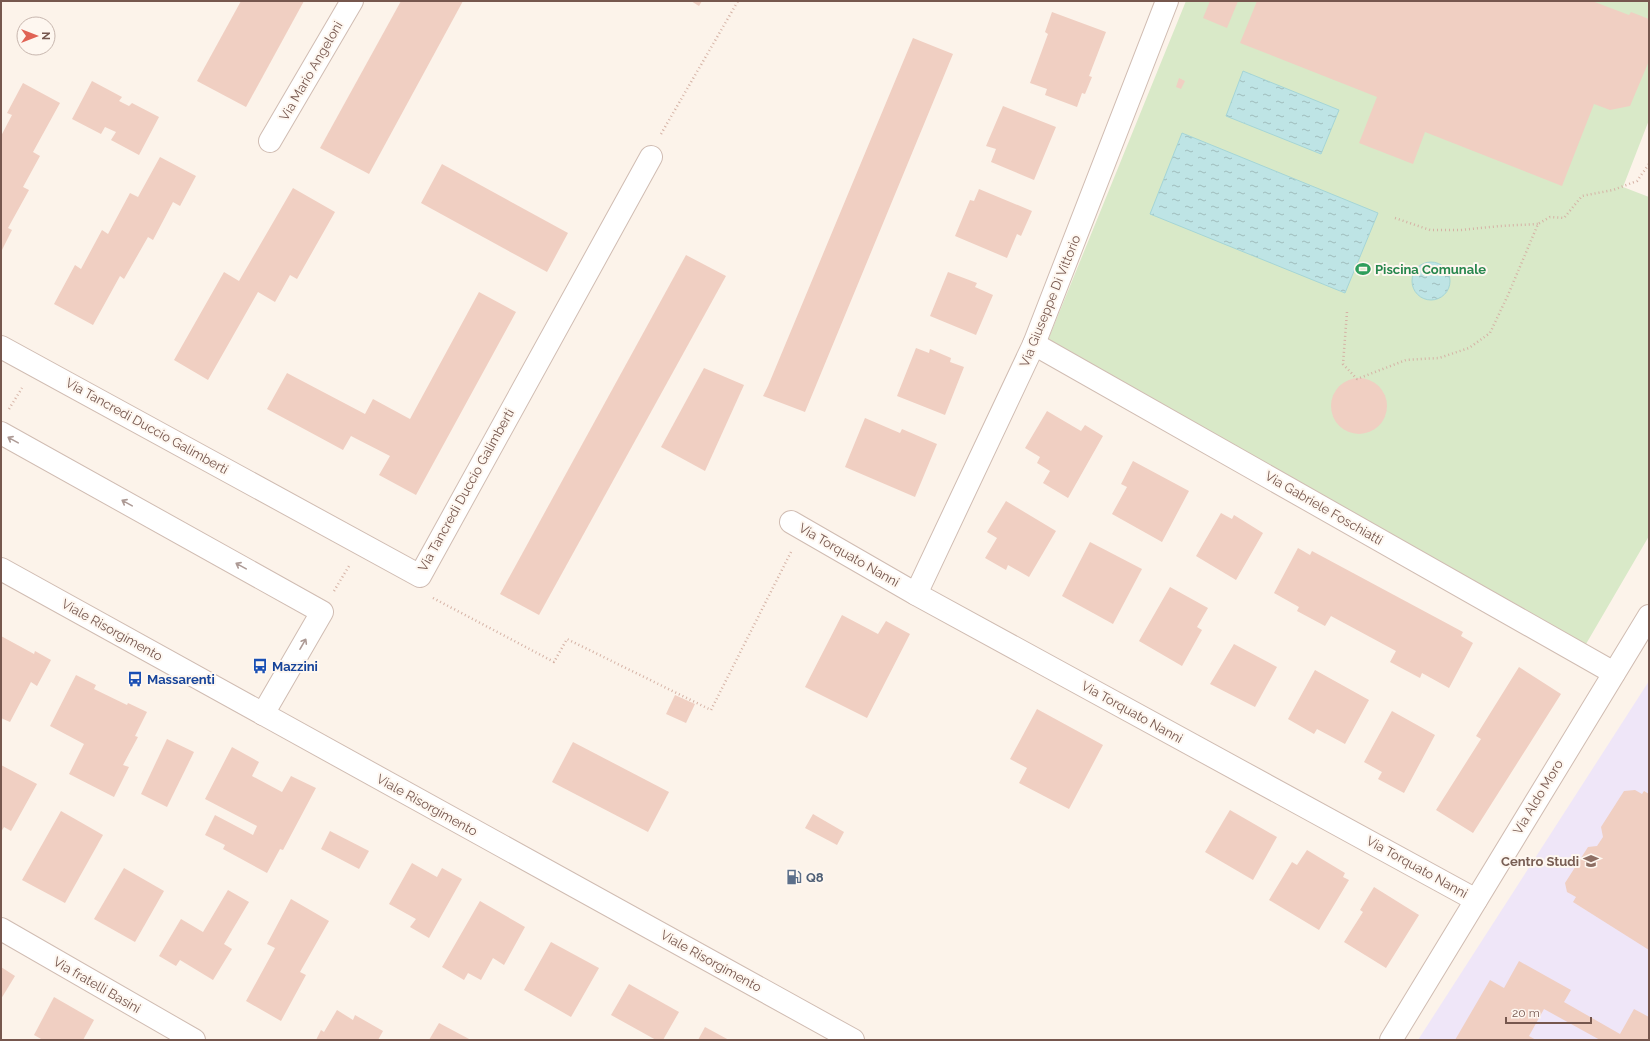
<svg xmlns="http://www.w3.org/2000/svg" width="1650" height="1041" font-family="Raleway,sans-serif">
  <defs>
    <pattern id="water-ripples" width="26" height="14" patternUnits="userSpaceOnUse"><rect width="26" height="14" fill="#bee4e5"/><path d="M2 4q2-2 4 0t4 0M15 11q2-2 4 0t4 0" fill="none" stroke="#9fbcbc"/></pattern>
  </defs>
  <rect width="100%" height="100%" fill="#fcf3ea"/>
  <polygon fill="#efe6f8" points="1649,681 1649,1040 1418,1040"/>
  <polygon fill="#d9e9c8" points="1186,1 1649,1 1649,120 1623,187 1649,197 1649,536 1586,644 1048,340"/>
  <g fill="url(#water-ripples)" stroke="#a5d5d6">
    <polygon points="1243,71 1339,110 1321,154 1226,116"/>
    <polygon points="1182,133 1378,213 1345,293 1150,214"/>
    <circle cx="1431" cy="281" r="19"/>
  </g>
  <g fill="#f0cfc2">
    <polygon points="241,1 304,1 246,107 197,81"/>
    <polygon points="401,1 463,1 369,174 320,148"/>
    <polygon points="691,1 702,1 699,6"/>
    <polygon points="1210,1 1238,1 1227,28 1203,18"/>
    <polygon points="1257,1 1592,1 1629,15 1631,12 1649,19 1649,61 1630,106 1610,110 1594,104 1562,186 1425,132 1413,164 1359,143 1377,97 1240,43"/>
    <polygon points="1052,12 1106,32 1089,76 1092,77 1085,94 1082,93 1077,107 1045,95 1047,89 1030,83 1048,34 1045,32"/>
    <polygon points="913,38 953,54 805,412 763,396 768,386"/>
    <polygon points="1179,78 1185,81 1181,89 1176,87"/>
    <polygon points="92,81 122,97 119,101 129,106 132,103 159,117 139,155 111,140 116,132 105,127 101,134 72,119"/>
    <polygon points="23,83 60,103 33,152 40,156 23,187 29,190 8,228 12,230 1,252 1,136 12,115 7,113"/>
    <polygon points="1003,106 1056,127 1034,180 991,162 996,149 986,146"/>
    <polygon points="160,157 196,176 180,206 173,202 153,240 148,237 124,279 120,276 93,325 54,304 75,265 81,269 102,230 108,234 130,193 138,197"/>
    <polygon points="442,164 568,233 547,272 421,203"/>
    <polygon points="293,188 335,212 297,279 290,275 275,302 258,292 208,380 174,360 224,272 239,281"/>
    <polygon points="979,189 1032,211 1021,236 1017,234 1007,258 955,236 970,200 974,201"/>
    <polygon points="686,255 726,276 539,615 500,594"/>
    <polygon points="948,272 977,283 975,287 993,295 976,335 930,316"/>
    <polygon points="479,292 516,312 416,495 379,475 390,456 351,436 343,450 267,409 287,373 365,414 373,399 410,419"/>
    <polygon points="916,348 929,353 930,349 951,358 950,362 964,367 945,415 897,396"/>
    <polygon points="704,368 744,385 705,471 661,447"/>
    <circle cx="1359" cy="406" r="28"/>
    <polygon points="1047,411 1081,431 1085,425 1103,436 1068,498 1043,483 1050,471 1037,463 1040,457 1025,448"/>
    <polygon points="865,418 900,433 902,429 937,444 915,497 845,467"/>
    <polygon points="1133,461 1189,491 1162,542 1112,514 1127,487 1121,484"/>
    <polygon points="1006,501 1056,531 1029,577 1008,565 1006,570 985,558 997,538 987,532"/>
    <polygon points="1221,513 1232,519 1234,515 1263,533 1236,580 1196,556"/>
    <polygon points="1090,542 1142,569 1113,624 1062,596"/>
    <polygon points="1298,548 1310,555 1312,551 1463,632 1461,636 1473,643 1449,688 1422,673 1420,678 1390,662 1396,651 1331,616 1325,626 1297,611 1299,607 1274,593"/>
    <polygon points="1170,587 1208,608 1197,627 1202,630 1182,666 1139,641"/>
    <polygon points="842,615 878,634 886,621 910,634 867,718 805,687"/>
    <polygon points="1,636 34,654 35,651 51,660 37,686 31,682 10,722 1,718"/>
    <polygon points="1234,644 1277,667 1255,707 1210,684"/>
    <polygon points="1519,667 1561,694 1473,833 1436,810 1481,739 1476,736"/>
    <polygon points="1315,670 1369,700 1345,744 1317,729 1314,734 1288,719"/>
    <polygon points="76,675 96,685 94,689 127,705 128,703 147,712 135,736 138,737 123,765 129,767 114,797 69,774 84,744 50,726"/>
    <polygon points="675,695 695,704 686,723 666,714"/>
    <polygon points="1037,709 1103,745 1069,809 1019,783 1027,768 1010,759"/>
    <polygon points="1392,711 1435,735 1404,793 1378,779 1382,772 1364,762"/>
    <polygon points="167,739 194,752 167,807 141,794"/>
    <polygon points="573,742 669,792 648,832 552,782"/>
    <polygon points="232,747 259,762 252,776 282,792 291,776 316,788 283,850 280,849 267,873 223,849 225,845 205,835 215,815 253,835 257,826 205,799"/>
    <polygon points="1,765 37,784 11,831 4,827 1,832"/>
    <polygon points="1635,790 1642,794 1644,791 1649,794 1649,950 1573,902 1576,897 1567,892 1565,883 1588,847 1597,846 1603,837 1601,827 1624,791"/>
    <polygon points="1230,810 1277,837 1253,880 1205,852"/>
    <polygon points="61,811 103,835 65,903 22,880"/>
    <polygon points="813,814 844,832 837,845 805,828"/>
    <polygon points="330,831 369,851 359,869 321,849"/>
    <polygon points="1307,850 1345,873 1343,877 1349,880 1319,930 1269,900 1292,862 1297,865"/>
    <polygon points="412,863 437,877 442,868 462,879 429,938 410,927 416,919 389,904"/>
    <polygon points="124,868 164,891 135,942 94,919"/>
    <polygon points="1374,887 1419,915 1386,968 1344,942 1363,912 1360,910"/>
    <polygon points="228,890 249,902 224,944 232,949 213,980 180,960 176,966 159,956 181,919 203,932"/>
    <polygon points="291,899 329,921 300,972 306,975 281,1021 246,1001 275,948 267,944"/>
    <polygon points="480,901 525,927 504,965 493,958 481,980 468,973 464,980 442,967"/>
    <polygon points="551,942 599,968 571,1017 524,990"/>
    <polygon points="1519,961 1571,990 1564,1002 1620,1034 1634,1009 1649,1017 1649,1040 1600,1040 1544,1009 1529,1036 1536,1040 1455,1040 1490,980 1504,988"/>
    <polygon points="1,967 15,976 1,999"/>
    <polygon points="629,984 679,1012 663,1040 656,1040 611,1015"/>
    <polygon points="54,997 94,1020 83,1040 43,1040 34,1035"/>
    <polygon points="337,1010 353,1020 355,1015 383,1031 378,1040 316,1040 321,1030 324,1032"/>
    <polygon points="439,1023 471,1040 429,1040"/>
    <polygon points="705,1027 729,1040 698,1040"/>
  </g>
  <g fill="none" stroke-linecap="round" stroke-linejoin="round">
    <g stroke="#d0bcb2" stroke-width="24">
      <g id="minor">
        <polyline points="270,141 352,1"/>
        <polyline points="1034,344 1614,673"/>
        <polyline points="1,347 420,576 651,157"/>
        <polyline points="1,433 322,612 263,714"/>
        <polyline points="791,522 916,594 1476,900"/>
        <polyline points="916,594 1034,344 1167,1"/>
        <polyline points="1,929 194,1040"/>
        <polyline points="1391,1040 1649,616"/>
      </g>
    </g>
    <g stroke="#d0bcb2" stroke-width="24">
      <polyline id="tertiary" points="1,569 853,1040"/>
    </g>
    <g stroke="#d5b2a5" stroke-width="2.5" stroke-dasharray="1 3" stroke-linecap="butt">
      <polyline points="661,134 738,1"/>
      <polyline points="1395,218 1430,230 1461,230 1500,226 1538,224"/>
      <polyline points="1347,312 1343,364 1357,379 1406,360 1439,358 1469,348 1490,333 1508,295 1538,224 1550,217 1564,218 1582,196 1613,190 1637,181 1649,164"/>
      <polyline points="9,409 22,388"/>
      <polyline points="334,591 349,566"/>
      <polyline points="433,598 554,662 567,639 711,710 791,552"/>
    </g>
    <use href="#minor" stroke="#fff" stroke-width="22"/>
    <use href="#tertiary" stroke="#fff" stroke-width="22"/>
  </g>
  <defs><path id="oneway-shaft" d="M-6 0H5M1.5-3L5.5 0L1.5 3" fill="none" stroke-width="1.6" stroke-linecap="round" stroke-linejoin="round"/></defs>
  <g stroke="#ad9a95">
    <use href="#oneway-shaft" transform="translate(13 440) rotate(-151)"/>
    <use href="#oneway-shaft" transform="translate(127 503) rotate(-151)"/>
    <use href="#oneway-shaft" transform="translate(241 566) rotate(-151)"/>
    <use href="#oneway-shaft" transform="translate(303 644) rotate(-60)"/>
  </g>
  <defs>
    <g id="stadium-bare" transform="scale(1.2)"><path d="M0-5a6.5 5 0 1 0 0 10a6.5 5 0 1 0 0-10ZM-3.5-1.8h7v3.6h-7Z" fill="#2e9e5b" stroke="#fef7f0" stroke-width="2.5" paint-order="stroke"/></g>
    <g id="bus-bare" transform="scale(1.2)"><path d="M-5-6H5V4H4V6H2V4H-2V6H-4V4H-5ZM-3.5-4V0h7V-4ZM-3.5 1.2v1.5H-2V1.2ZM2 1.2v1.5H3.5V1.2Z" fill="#1a4fb4" stroke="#fef7f0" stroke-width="2.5" paint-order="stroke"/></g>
    <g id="school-bare" transform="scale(1.2)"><path d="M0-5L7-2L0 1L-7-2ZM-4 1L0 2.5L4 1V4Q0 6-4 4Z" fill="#8d6e63" stroke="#fef7f0" stroke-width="2.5" paint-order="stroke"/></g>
    <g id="fuel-bare" transform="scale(1.2)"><path d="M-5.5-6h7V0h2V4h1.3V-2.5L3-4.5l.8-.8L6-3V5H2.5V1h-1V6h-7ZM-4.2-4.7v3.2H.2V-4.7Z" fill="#5c6f8a" stroke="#fef7f0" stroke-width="2.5" paint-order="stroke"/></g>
  </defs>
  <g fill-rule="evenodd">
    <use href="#stadium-bare" x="1363" y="269"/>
    <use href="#bus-bare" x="260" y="666"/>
    <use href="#bus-bare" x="135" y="679"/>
    <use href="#school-bare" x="1591" y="861"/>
    <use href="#fuel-bare" x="794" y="877"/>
  </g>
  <g text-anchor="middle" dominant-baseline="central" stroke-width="4" stroke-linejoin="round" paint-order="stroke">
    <g font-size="13" fill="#76574e" stroke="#fef7f0">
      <text transform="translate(311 71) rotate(-60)">Via Mario Angeloni</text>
      <text transform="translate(1050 301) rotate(-68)">Via Giuseppe Di Vittorio</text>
      <text transform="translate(147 426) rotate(29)">Via Tancredi Duccio Galimberti</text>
      <text transform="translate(466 490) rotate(-61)">Via Tancredi Duccio Galimberti</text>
      <text transform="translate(1324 508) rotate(30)">Via Gabriele Foschiatti</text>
      <text transform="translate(849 555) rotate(30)">Via Torquato Nanni</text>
      <text transform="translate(112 630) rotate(29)">Viale Risorgimento</text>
      <text transform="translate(1132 712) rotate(29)">Via Torquato Nanni</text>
      <text transform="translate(1538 797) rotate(-59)">Via Aldo Moro</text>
      <text transform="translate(427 805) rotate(29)">Viale Risorgimento</text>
      <text transform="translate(1417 867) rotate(29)">Via Torquato Nanni</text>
      <text transform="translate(711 961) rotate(29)">Viale Risorgimento</text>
      <text transform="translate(97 985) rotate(30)">Via fratelli Basini</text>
    </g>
    <g font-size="13" font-weight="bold" fill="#27864d" stroke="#fef7f0" text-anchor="start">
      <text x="1375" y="269">Piscina Comunale</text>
    </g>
    <g font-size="13" font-weight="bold" fill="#164399" stroke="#fef7f0" text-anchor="start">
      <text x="272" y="666">Mazzini</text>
      <text x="147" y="679">Massarenti</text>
    </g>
    <g font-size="13" font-weight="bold" fill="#785e54" stroke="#fef7f0" text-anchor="end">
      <text x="1579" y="861">Centro Studi</text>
    </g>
    <g font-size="13" font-weight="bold" fill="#4e5e75" stroke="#fef7f0" text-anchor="start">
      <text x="806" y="877">Q8</text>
    </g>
  </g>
  <rect width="1650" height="1041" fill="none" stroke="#76574e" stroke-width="4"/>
  <g transform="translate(36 36) rotate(90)"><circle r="19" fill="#fef7f0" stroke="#c8b7af"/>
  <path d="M0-3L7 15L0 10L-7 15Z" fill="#e06355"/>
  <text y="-6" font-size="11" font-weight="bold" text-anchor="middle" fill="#76574e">N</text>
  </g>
  <path d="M1506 1017v6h85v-6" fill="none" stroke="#76574e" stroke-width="2"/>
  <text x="1512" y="1017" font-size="12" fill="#76574e" stroke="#fef7f0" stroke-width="3" paint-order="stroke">20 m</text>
</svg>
